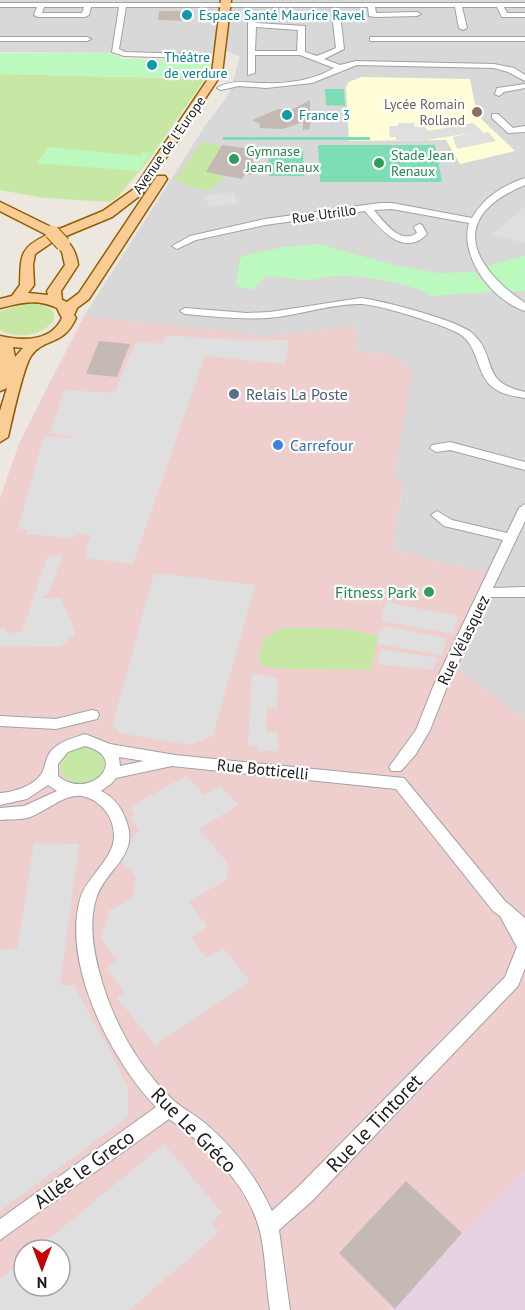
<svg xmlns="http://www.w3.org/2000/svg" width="525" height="1310" font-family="'PT Sans',sans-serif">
  <rect width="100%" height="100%" fill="#ece8e0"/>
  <polygon fill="#d9d8d8" points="0,0 525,0 525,720 458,668 498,577 392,549 403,488 394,477 411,371 392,355 354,351 357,326 269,336 84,316 205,126 229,94 240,57 227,51 209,53 0,52"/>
  <path fill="#eecfce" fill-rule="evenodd" d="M84,316L269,336L357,326L355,351L392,355L412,372L394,477L403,487L392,549L498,577L458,668L525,720V1171L388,1310H0V498L20,441ZM24,1250H60V1286H24Z"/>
  <polygon fill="#e6d2e2" points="525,1171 525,1310 388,1310"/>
  <polygon fill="#fffed6" points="361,77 470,79 477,115 515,151 460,164 446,140 349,141 346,87 349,82"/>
  <g fill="#c7e8a4">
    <polygon points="0,74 205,79 148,161 117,198 110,202 45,198 0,190"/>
    <path d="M201,142L217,144L221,147L228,175C222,179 218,184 213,188C203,195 184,184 175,180Z"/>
    <path d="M34,303C83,312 32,349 0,330V312L18,304Z"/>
    <polygon points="308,627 352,630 378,636 371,670 279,669 261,665 259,658 263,639 282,628"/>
    <path d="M84,747C98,749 114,761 101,775C75,803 33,757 84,747Z"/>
  </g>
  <g fill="#bbf9be">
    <polygon points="0,53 108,53 123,59 213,61 206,78 0,74"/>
    <polygon points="49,147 140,156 143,152 152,153 138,171 37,163"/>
    <path d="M319,244L397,266L438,273L475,272L492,292L430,296C415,283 355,274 335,276C326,276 316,280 307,280C292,280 280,275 265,277L253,290L236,286L239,262L242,256L283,247Z"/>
    <polygon points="525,256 525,291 507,292 486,266"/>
  </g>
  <g fill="#7dddb5">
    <polygon points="325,89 344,89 345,106 326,105"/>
    <rect x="223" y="137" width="147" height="3"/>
    <polygon points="318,145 435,145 442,182 320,182"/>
    <polygon points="303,151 304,176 269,176 268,152"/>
  </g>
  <g fill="#dfdfdf">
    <polygon points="398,123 414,123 415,127 425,127 428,131 473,123 484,133 488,132 496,141 457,149 453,137 471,133 426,140 396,140 396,137 390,137 389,126 398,126"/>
    <polygon points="233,192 239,203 210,207 204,196"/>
    <polygon points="525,206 525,243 492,235"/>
    <polygon points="166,335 215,339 289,340 285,364 205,356 133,564 86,558 88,550 86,547 91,535 77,534 73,538 25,534 28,529 18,529 44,436 70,438 75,436 50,433 64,390 115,393 136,341 162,344"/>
    <polygon points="63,555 48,594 40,598 61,598 74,629 74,635 60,647 0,646 0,628 6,629 6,633 22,632 47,557"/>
    <polygon points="154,573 255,585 213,736 190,745 119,733 113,724"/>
    <polygon points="386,602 458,616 454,634 381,621"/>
    <polygon points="384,626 446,638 442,655 377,644 379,631 382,632"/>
    <polygon points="381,649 437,658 433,670 378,664"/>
    <polygon points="252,673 278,678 277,708 267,708 266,732 278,733 278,751 258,751 257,746 248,746"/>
    <polygon points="186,776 204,795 220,786 238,805 199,829 228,864 227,879 189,902 207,926 191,938 206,958 223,948 250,981 155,1045 117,998 124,992 106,968 118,960 101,939 109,911 133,897 136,877 122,862 135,834 140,830 130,818 135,814 130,807"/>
    <polygon points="34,843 79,844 60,985 74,985 128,1086 128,1117 0,1211 0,950 17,949"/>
    <polygon points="164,1144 222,1212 211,1222 219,1232 130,1310 0,1310 0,1279 24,1259 24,1286 60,1286 60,1250 35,1250"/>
  </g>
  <g fill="#c4bab3">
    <polygon points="159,11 187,11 186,21 158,20"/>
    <polygon points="310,100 310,129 303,130 303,122 283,129 260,128 260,124 252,120 278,109 293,109"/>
    <polygon points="222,145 259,150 251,165 257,166 252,175 245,174 242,179 206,172"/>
    <polygon points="99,341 130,344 117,377 86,374"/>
    <polygon points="406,1181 462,1233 395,1309 339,1253"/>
  </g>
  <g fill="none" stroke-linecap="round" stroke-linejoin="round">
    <g stroke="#a2a2a2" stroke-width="2">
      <g id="minor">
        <path d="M0,3H525V7H504L507,13H525V17H502L497,7H462L467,28L463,30L459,28L455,7H375L376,13L417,12L421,14L417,16L375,17L369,16L368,7H126L119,49L125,52L191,54V58H188L124,56L112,52L119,7H91L89,15L85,17H38L34,15L37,7H0ZM44,7H84L82,13H42Z"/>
        <path d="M336,12L340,14L344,49L324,59L340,65L356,61L494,64L514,68L525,75V81L508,72L494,68L357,65L312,83L266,88L239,86L221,90L217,88C231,79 248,83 264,83C287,84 314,80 334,68L300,55H255V73L248,75V16L255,14L256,23L305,26V52L317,56L336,48L332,14ZM256,27L298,30L297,51H255Z"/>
        <polygon points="0,37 87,37 91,39 87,41 0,41"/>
        <rect x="370" y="37" width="155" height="4"/>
        <polygon points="525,84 525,88 504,92 499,96 495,94 497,88"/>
        <polygon points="492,114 498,114 513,128 525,126 525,132 508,133 492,118"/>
        <path d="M525,178V185C511,191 497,198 486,210C455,245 497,284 525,303V311C493,301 459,257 469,223L392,209L374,210C384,222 400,245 417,233L414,227L419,224L422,225L427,234C404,258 380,229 365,211L265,225L196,240L177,249L172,246L190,236L265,219L380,203H392L472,218C483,198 504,185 525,178Z"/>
        <path d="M361,298C383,301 457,320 472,333C499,357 478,382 525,392V398C515,396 503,395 495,389C475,376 480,345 458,333C441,324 380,305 362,304C333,303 297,316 267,318C240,320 212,316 185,314L180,311L185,308L247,313L270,312Z"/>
        <polygon points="450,442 525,462 525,470 450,450 436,452 430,448 432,445"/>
        <polygon points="525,504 525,521 493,588 525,587 525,597 489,597 447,687 430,730 416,754 401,771 391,771 389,767 416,730 433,687 503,540 444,526 431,515 437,511 452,520 507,533 519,508"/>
        <polygon points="92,710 97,711 99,715 97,719 56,729 0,726 0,716 56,719"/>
        <path d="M85,734L110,744L175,755L404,778L505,901L525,918V968L518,986L312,1201L279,1230L290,1310H270C266,1286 266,1261 261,1236C251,1187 209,1147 169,1119L0,1240V1219L156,1107C111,1060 62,965 80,899C87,876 114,859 114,836C114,817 101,800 82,796C64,793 45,813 27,818C19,820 9,819 0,820V808L24,806L57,791L48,785L27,799L0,805V793C14,792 34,786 42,773C46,766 45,758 51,751C60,741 73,738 85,734ZM85,746C132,758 89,802 58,776V764L68,752ZM119,757L144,761L120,766ZM172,766L396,789L493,911L500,916L517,947L505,977L298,1187L272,1211C257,1178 234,1148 206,1124C196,1115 183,1109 173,1100C137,1066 111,1018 99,971C93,948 89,922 96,899C105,868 142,856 125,818C120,805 113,797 101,791L112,783L116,778Z"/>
      </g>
    </g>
    <g stroke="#915e00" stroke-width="3">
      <path id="major" d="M221,0H231L222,73L142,194L112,217L54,241L35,254L33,265L34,285L28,293L48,295L47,291L65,265L62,252L57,244L63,240C72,242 77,256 78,265L61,291L62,300L67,302L79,293L157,176H165L167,179L89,299L77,308L74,315L76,318C63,347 44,337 31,356C23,368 12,420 8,437L0,442V411L7,388L0,391V336C23,341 51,342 62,318L57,308C36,298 21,303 0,308V299L12,296L20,285C21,256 19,248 47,235L0,211V202L57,230L103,211L134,189L212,73ZM13,347L23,348L15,357Z"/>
    </g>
    <use href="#minor" fill="#fff" fill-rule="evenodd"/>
    <use href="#major" fill="#fbcd96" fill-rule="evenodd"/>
    <g stroke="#915e00" stroke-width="16" stroke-linecap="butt">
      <polyline id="major-bridge" points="52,232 63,244"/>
    </g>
    <use href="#major-bridge" stroke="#fbcd96" stroke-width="14"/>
  </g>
  <g fill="#0f9aa8" stroke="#fff" stroke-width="2">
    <circle cx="187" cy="15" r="6"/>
    <circle cx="152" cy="65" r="6"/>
    <circle cx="287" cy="115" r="6"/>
  </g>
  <circle fill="#8d6e63" stroke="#fff" stroke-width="2" cx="477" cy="112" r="6"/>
  <g fill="#2e9e5b" stroke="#fff" stroke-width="2">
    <circle cx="234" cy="159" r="6"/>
    <circle cx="379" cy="163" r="6"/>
    <circle cx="429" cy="592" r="6"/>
  </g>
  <circle fill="#5c6f8a" stroke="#fff" stroke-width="2" cx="234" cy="394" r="6"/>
  <circle fill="#3f7fe0" stroke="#fff" stroke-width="2" cx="278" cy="445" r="6"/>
  <g text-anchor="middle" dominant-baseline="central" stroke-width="4.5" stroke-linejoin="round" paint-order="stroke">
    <g font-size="14" fill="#0d838f" stroke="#fff" text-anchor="start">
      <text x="199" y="15">Espace Santé Maurice Ravel</text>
      <text x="164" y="57">Théâtre<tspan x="164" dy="16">de verdure</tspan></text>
      <text x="299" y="115">France 3</text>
    </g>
    <g font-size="14" fill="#785e54" stroke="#fff" text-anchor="end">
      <text x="465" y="104">Lycée Romain<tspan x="465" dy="16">Rolland</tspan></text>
    </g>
    <g font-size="14" fill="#1b1b1b" stroke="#fff">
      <text transform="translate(169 145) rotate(-55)">Avenue de l'Europe</text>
      <text transform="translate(324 214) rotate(-8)">Rue Utrillo</text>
    </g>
    <g font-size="14" fill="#27864d" stroke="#fff" text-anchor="start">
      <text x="246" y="151">Gymnase<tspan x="246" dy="16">Jean Renaux</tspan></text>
      <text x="391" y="155">Stade Jean<tspan x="391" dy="16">Renaux</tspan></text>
    </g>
    <g font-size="16" fill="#4e5e75" stroke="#fff" text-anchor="start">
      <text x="246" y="394">Relais La Poste</text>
    </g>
    <g font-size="16" fill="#366cbe" stroke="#fff" text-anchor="start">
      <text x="290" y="445">Carrefour</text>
    </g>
    <g font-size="16" fill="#27864d" stroke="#fff" text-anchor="end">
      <text x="417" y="592">Fitness Park</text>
    </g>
    <g font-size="16" fill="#1b1b1b" stroke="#fff">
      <text transform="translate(463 640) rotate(-64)">Rue Vélasquez</text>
      <text transform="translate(263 769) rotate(6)">Rue Botticelli</text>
    </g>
    <g font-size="20" fill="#1b1b1b" stroke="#fff">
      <text transform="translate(374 1123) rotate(-46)">Rue le Tintoret</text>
      <text transform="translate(194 1130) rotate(45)">Rue Le Gréco</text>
      <text transform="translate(84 1169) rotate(-36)">Allée le Greco</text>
    </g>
  </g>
  <g transform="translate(42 1268) rotate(180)"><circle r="28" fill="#ffffff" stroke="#a4a4a4" stroke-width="1.5"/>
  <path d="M0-4.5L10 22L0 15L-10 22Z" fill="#c50105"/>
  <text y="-9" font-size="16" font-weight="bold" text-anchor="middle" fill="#1b1b1b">N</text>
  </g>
</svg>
